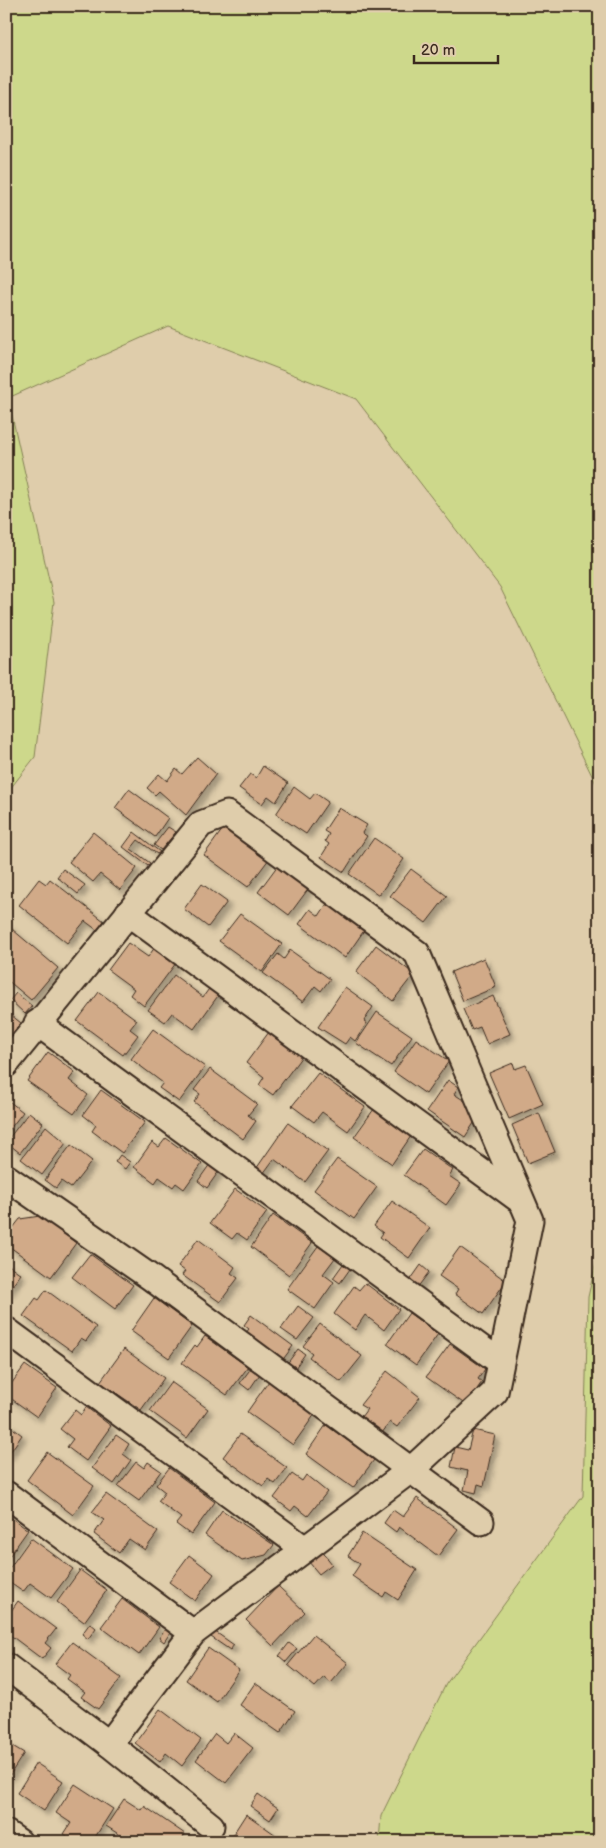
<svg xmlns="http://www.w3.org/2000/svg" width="606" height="1848" font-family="'Balsamiq Sans',sans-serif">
  <defs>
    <filter id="shadow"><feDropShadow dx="4.5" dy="4.5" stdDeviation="2.5" flood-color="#0004"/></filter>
  </defs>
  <rect width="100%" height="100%" fill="#dfcdab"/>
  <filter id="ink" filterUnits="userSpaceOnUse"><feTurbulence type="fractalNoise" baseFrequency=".02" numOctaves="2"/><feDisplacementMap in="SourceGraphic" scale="10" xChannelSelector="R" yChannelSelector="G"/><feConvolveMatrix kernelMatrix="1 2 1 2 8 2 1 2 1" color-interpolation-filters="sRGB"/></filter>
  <g filter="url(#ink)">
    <g fill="#cdd88b" stroke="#848154">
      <polygon points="6,6 600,6 600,792 500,587 356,399 168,326 8,398 54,602 35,757 6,794"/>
      <polygon points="600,1245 600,1842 379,1842 381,1816 446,1684 583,1496 588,1297"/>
    </g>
    <g fill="#d1aa88" stroke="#3b2a1e" filter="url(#shadow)">
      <polygon points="197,757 216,774 186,815 159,791 155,795 147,788 159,774 167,781 176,769 182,774"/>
      <polygon points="263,766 288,783 276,802 268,796 262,804 239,788 250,774 256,778"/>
      <polygon points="294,787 310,799 315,793 328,802 306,834 276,814"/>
      <polygon points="129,789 168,818 155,837 115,808"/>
      <polygon points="339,808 367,825 362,833 367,836 344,872 321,857 329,844 325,841 329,834 324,831"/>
      <polygon points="225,826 269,859 248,887 204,855"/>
      <polygon points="168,827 176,832 161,850 154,845"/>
      <polygon points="93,832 137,868 120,890 100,874 93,882 69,862"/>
      <polygon points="134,832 160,852 157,854 138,840 131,849 150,863 148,866 123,847"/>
      <polygon points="374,838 404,859 379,895 349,874"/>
      <polygon points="278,865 309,888 289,915 258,892"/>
      <polygon points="63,869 85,885 78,894 57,877"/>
      <polygon points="411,869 447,896 426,923 390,896"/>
      <polygon points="39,879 46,884 50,879 104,921 97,930 85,921 67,943 19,905"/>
      <polygon points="202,884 227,902 208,927 184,909"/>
      <polygon points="328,902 365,929 345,958 299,924 310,909 319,916"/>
      <polygon points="240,914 282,944 262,972 219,941"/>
      <polygon points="6,924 58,968 31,1000 6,979"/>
      <polygon points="128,943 148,957 155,947 176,963 144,1006 130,995 134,989 108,970"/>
      <polygon points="376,945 414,974 393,1001 356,972"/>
      <polygon points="290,950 330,979 321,991 315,986 303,1002 263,973 278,954 284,959"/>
      <polygon points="484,958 496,987 463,1001 451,972"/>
      <polygon points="174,975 203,997 211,986 220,993 194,1029 172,1013 165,1022 148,1010"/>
      <polygon points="345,987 373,1007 364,1021 367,1023 355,1041 350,1037 345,1044 318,1027"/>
      <polygon points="99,992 137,1020 130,1029 138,1035 123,1055 77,1021"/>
      <polygon points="16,993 32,1006 25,1014 10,1000"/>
      <polygon points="493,996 510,1034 487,1044 480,1027 472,1030 463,1009"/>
      <polygon points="6,1011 21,1023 9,1037 6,1035"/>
      <polygon points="377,1012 412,1036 391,1066 356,1043"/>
      <polygon points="153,1029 205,1067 179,1102 159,1088 163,1083 131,1059"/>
      <polygon points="269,1032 302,1056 273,1095 259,1085 264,1077 246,1063"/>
      <polygon points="416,1039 449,1061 426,1094 394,1072"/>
      <polygon points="48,1052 75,1072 69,1080 88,1095 74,1114 27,1081"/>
      <polygon points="513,1063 515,1069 526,1065 543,1104 509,1119 489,1073"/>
      <polygon points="210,1069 257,1104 248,1115 256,1121 243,1139 194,1102 200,1094 194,1090"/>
      <polygon points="318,1073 365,1107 348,1131 322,1112 314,1122 292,1106"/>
      <polygon points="448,1080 458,1087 454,1094 471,1105 474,1123 465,1137 427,1111"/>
      <polygon points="101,1090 145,1122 122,1153 92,1131 96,1125 83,1115"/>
      <polygon points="6,1099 23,1112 6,1134"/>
      <polygon points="374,1109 411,1136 392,1164 354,1137"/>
      <polygon points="29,1112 43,1123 20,1153 6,1142"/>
      <polygon points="539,1113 555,1152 528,1163 512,1125"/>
      <polygon points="288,1123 328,1151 305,1182 274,1159 263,1174 256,1169"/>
      <polygon points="46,1126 66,1143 42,1175 21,1159"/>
      <polygon points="166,1138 202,1164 184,1189 176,1183 173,1187 159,1177 155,1183 134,1167 152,1142 159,1147"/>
      <polygon points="71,1145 92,1161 71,1188 61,1181 56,1188 45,1180"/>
      <polygon points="423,1149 453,1170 449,1176 461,1184 446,1205 404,1175"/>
      <polygon points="120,1155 130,1162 125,1169 115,1162"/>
      <polygon points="337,1159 377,1187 354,1219 314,1190"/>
      <polygon points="210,1164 219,1171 207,1188 198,1181"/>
      <polygon points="235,1189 267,1212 247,1240 237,1233 232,1239 210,1223"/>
      <polygon points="392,1201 430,1228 409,1258 380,1237 383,1233 374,1226"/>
      <polygon points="273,1215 312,1243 289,1275 251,1247"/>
      <polygon points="40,1216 76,1243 51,1277 6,1244 6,1237 20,1219"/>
      <polygon points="198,1239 235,1267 231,1273 238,1278 220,1302 182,1275 185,1271 178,1266"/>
      <polygon points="318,1246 335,1258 323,1274 334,1282 315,1309 287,1289"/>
      <polygon points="460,1247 506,1281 483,1314 455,1294 458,1289 439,1276"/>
      <polygon points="90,1254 133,1285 115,1309 72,1277"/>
      <polygon points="6,1263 21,1274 6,1294"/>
      <polygon points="343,1264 350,1269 340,1283 333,1278"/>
      <polygon points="421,1265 429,1272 417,1288 409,1282"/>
      <polygon points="365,1283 399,1309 384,1330 365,1315 355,1330 334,1314 354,1286 359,1290"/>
      <polygon points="46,1290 96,1327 86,1341 81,1338 72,1351 23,1316 36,1298 39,1300"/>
      <polygon points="154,1298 192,1326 169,1358 131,1331"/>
      <polygon points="298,1306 314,1318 297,1340 281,1329"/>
      <polygon points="409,1313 438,1334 416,1365 387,1344"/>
      <polygon points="251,1315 293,1346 281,1362 244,1335 249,1329 244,1325"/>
      <polygon points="320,1324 362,1356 341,1382 309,1357 312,1353 303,1346"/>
      <polygon points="205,1336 248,1367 227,1395 182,1363 195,1345 197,1347"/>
      <polygon points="450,1344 485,1369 478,1379 482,1382 466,1405 426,1377"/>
      <polygon points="124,1349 164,1378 141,1410 100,1382"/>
      <polygon points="298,1349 305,1354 293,1371 286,1365"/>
      <polygon points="25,1365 57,1388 37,1417 6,1395 6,1391"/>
      <polygon points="252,1367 260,1374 249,1390 240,1383"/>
      <polygon points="387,1371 420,1397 397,1427 390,1422 382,1433 361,1417 367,1409 360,1405"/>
      <polygon points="269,1381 315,1414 293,1445 247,1412"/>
      <polygon points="171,1382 208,1409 187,1438 150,1411"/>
      <polygon points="86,1407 111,1426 86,1461 67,1447 73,1439 60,1429 75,1410 81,1415"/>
      <polygon points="6,1423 22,1435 6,1458"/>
      <polygon points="326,1425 374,1460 353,1488 306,1454"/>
      <polygon points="473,1430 495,1435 484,1486 478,1484 476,1493 464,1490 468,1471 451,1467 455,1447 468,1450"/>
      <polygon points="240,1434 287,1468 275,1484 268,1479 263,1486 223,1457"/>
      <polygon points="116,1435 129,1444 123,1454 131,1460 114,1484 92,1468"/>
      <polygon points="47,1452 94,1486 73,1515 27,1480"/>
      <polygon points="136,1462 144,1468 148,1462 161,1471 139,1501 118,1486"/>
      <polygon points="169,1468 215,1502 191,1535 176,1524 181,1518 158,1501 165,1492 156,1485"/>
      <polygon points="292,1474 302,1481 306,1475 327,1492 308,1516 295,1506 291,1511 274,1498"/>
      <polygon points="106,1494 158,1532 145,1550 129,1539 119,1553 94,1534 104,1520 92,1512"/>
      <polygon points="417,1498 458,1529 438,1556 399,1527 396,1532 384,1523 393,1510 403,1517"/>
      <polygon points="222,1510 274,1545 266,1555 242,1561 205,1535"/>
      <polygon points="6,1514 28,1530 8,1558 6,1557"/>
      <polygon points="362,1533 417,1570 398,1600 386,1592 383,1597 352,1576 360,1564 348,1556"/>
      <polygon points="31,1538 73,1569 51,1598 30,1583 23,1592 6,1580 6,1573"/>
      <polygon points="321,1550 332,1564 319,1574 308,1561"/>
      <polygon points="189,1555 214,1574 195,1601 169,1582"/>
      <polygon points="80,1570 107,1590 84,1622 57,1602"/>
      <polygon points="278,1586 305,1612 273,1646 246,1620"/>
      <polygon points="122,1599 159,1627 139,1655 101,1627"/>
      <polygon points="18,1601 56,1629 45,1643 51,1648 42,1659 6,1632 6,1618"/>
      <polygon points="90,1623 96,1628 88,1639 82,1634"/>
      <polygon points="165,1629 170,1633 164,1642 159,1638"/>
      <polygon points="214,1631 234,1645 230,1650 211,1637"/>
      <polygon points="313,1635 348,1663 331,1683 324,1677 315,1687 288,1665"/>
      <polygon points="72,1642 121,1678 98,1709 81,1697 85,1692 67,1679 70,1675 55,1664"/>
      <polygon points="289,1643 297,1649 286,1662 279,1656"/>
      <polygon points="208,1648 239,1670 217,1702 186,1680"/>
      <polygon points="255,1683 295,1711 280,1733 240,1705"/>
      <polygon points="160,1709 201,1740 182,1766 166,1753 160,1762 135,1743"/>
      <polygon points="234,1733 253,1748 226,1783 196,1760 215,1734 226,1743"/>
      <polygon points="6,1742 24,1753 6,1781"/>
      <polygon points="36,1763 63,1781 44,1811 17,1793"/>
      <polygon points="75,1784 113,1809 92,1842 75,1842 64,1834 71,1823 56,1813"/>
      <polygon points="258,1794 278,1808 270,1820 250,1806"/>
      <polygon points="124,1799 141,1810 144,1806 185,1834 180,1842 131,1842 106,1826"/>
      <polygon points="246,1814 276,1835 272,1842 228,1842"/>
    </g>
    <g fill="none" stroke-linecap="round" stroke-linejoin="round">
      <g stroke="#3b2a1e" stroke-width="29">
        <g id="minor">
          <polyline points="128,913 521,1201"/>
          <polyline points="37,1023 500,1362"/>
          <polyline points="6,1064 201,824 227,814 417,953 530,1220 495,1392 412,1469 193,1633 109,1744"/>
          <polyline points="6,1177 150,1277 481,1522"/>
          <polyline points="6,1330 305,1549"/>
          <polyline points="6,1494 193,1633"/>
          <polyline points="6,1666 109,1744 211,1826"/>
          <polyline points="6,1833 19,1842"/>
        </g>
      </g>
      <use href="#minor" stroke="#dfcdab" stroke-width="25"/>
    </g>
  </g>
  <rect width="606" height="1848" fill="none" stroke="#dfcdab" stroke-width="25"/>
  <rect x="12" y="12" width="581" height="1823" fill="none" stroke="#3b2a1e" stroke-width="2" filter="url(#ink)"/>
  <path d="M414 55v8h84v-8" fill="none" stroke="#3b2a1e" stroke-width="2.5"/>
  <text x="421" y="55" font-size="15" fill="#3b2a1e" stroke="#dfcdab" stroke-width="4" paint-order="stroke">20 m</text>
</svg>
